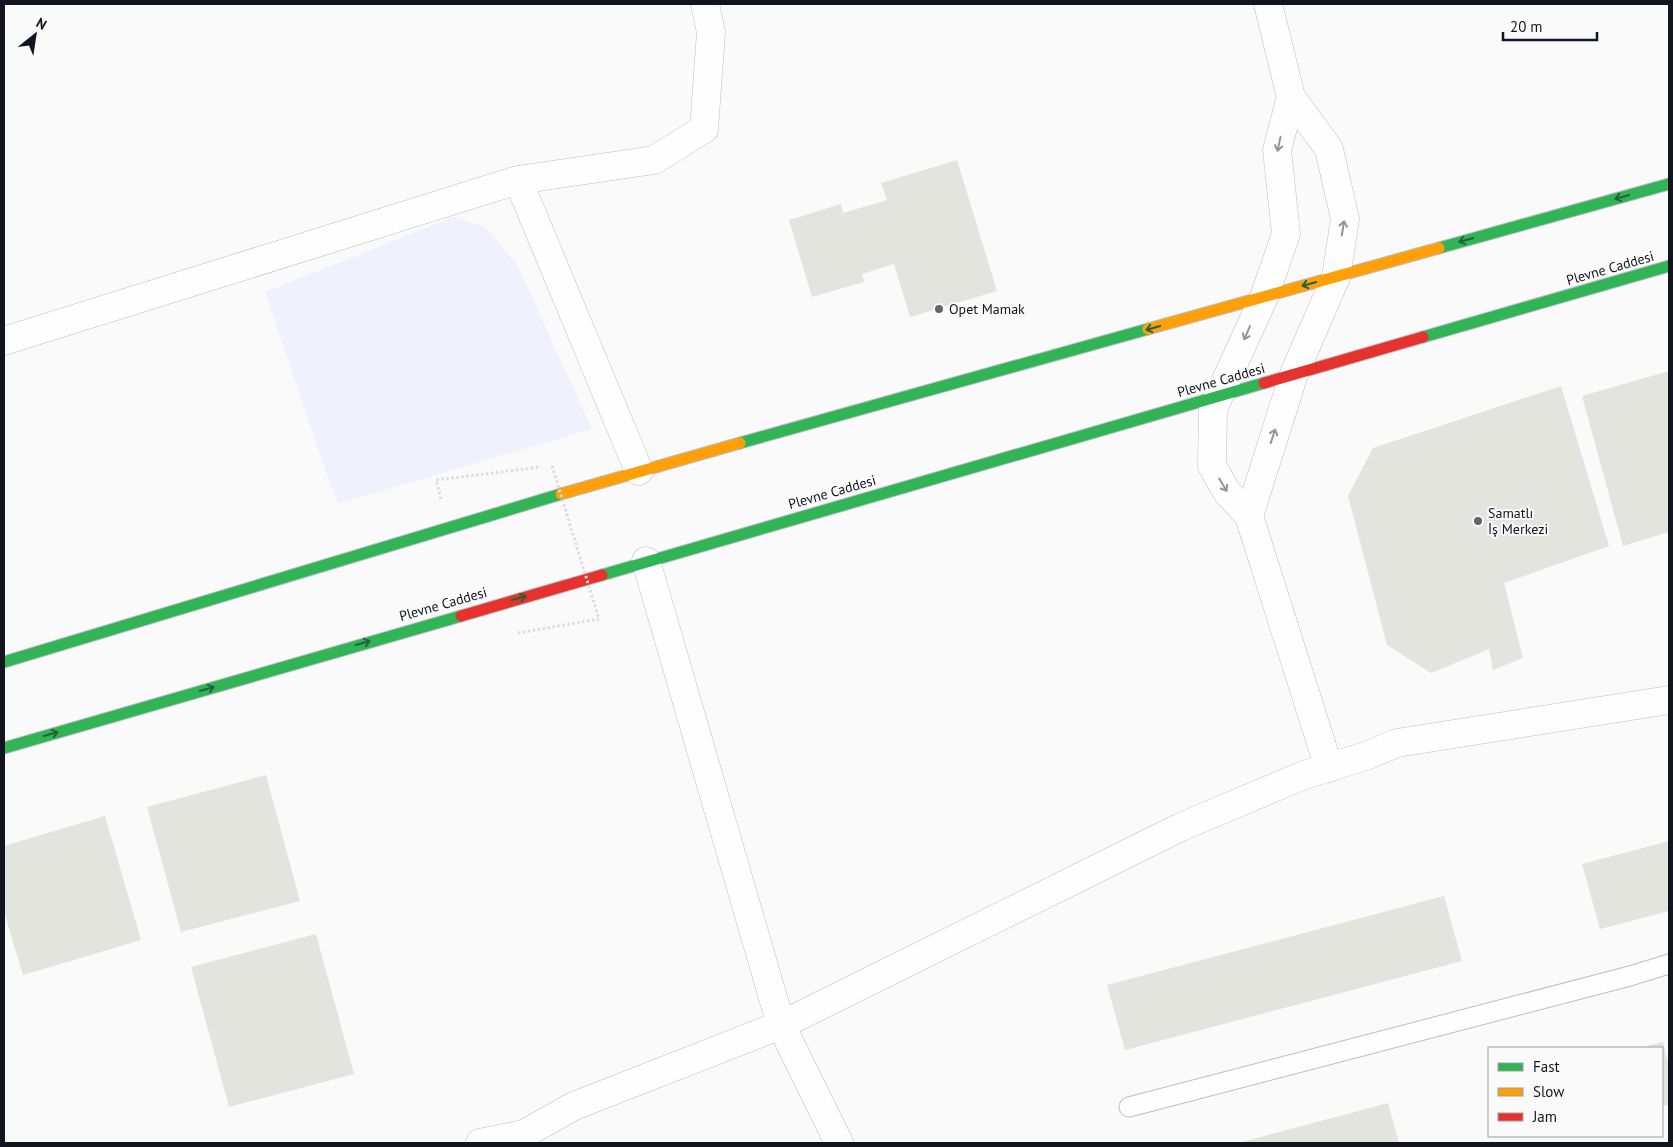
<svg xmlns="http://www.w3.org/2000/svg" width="1673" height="1147" font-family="'PT Sans',sans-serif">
  <rect width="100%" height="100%" fill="#fafafa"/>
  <polygon fill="#eff2fd" points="454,217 485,227 517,264 592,429 337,504 265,292"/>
  <g fill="#e3e4dd">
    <polygon points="957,160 997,291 910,317 894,264 862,274 864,282 812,297 789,220 841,204 843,213 887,200 881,183"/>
    <polygon points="1669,371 1669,532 1623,546 1582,396"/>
    <polygon points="1561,386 1609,546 1504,583 1523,658 1493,670 1489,649 1431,673 1387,645 1348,496 1373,448"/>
    <polygon points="266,775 300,901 181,932 147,807"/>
    <polygon points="105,816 141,940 23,975 4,912 4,846"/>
    <polygon points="1669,841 1669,911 1600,929 1582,864"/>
    <polygon points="1444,896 1462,961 1125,1050 1107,985"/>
    <polygon points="316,934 354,1074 229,1107 191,967"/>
    <polygon points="1663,1042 1669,1067 1669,1105 1662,1106 1662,1048 1639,1048"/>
    <polygon points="1388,1103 1399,1143 1238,1143"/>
  </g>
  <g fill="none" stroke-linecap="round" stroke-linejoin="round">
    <g stroke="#bcbec4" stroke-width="21">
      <polyline id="lane" points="1129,1107 1630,976 1669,964"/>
    </g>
    <g stroke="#bcbec4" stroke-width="29">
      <g id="street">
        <polyline points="1291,97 1277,150 1286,234 1264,297 1213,409 1212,466 1227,492 1249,516 1329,768"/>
        <polyline points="518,180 639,471"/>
        <polyline points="4,341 518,180 654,160 704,129 711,32 705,4"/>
        <polyline points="1249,516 1294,374 1336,277 1345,219 1329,149 1291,97 1268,4"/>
        <polyline points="646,561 781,1025 839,1143"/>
        <polyline points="480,1143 524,1134 574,1106 781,1025 1181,827 1304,775 1366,756 1397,743 1669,700"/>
      </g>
    </g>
    <g stroke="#bcbec4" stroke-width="13">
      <g id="fast">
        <polyline points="1439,248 1669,184"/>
        <polyline points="1423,337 1669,266"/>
        <polyline points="740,443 1148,329"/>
        <polyline points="602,575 1264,383"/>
        <polyline points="4,662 561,494"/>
        <polyline points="4,748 461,616"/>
      </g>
    </g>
    <g stroke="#bcbec4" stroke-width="13">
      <g id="slow">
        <polyline points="1148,329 1439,248"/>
        <polyline points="561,494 740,443"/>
      </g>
    </g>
    <g stroke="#bcbec4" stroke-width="13">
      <g id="jam">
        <polyline points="1264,383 1423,337"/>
        <polyline points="461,616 602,575"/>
      </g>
    </g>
    <g stroke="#ddd" stroke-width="3" stroke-dasharray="2.5 2.5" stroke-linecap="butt">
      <polyline points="441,499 436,480 541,467"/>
      <polyline points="518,633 599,619"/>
    </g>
    <use href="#lane" stroke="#fefefe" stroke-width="19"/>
    <use href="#street" stroke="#fefefe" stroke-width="28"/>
    <use href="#fast" stroke="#30b455" stroke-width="11"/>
    <use href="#slow" stroke="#ff9f0a" stroke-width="11"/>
    <use href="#jam" stroke="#e5322d" stroke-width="11"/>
    <polyline stroke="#ddd" stroke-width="3" stroke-dasharray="2.5 2.5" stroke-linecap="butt" points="552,466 599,619"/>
  </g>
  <defs><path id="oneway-shaft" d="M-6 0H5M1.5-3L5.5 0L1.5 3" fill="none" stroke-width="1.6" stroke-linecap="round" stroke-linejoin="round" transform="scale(1.25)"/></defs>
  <g stroke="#94959a">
    <use href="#oneway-shaft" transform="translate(1279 144) rotate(102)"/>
    <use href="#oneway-shaft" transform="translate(1343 228) rotate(-81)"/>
    <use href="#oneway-shaft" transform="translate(1247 333) rotate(114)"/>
    <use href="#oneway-shaft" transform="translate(1273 436) rotate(-72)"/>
    <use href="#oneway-shaft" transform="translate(1223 485) rotate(59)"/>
  </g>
  <g stroke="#21643a">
    <use href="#oneway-shaft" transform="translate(1622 197) rotate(164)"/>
    <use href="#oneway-shaft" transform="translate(1466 240) rotate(164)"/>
    <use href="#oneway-shaft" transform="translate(1309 284) rotate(164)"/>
    <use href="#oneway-shaft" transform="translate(1153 328) rotate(164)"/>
    <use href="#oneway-shaft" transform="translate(519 598) rotate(-16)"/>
    <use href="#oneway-shaft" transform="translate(363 643) rotate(-16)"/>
    <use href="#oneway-shaft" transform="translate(207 689) rotate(-16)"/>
    <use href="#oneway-shaft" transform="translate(51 734) rotate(-16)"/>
  </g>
  <g fill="#63656c" stroke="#fafafa" stroke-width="2">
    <circle cx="939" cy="309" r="5"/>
    <circle cx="1478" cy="521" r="5"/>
  </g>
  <g text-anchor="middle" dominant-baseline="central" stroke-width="4" stroke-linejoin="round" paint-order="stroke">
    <g font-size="14" fill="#121520" stroke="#fafafa">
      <text transform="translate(1610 268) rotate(-16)">Plevne Caddesi</text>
      <text transform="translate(1221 380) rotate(-16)">Plevne Caddesi</text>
      <text transform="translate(832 492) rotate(-16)">Plevne Caddesi</text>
      <text transform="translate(443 604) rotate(-16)">Plevne Caddesi</text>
    </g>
    <g font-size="14" fill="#121520" stroke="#fafafa" text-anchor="start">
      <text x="949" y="309">Opet Mamak</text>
      <text x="1488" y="513">Samatlı<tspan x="1488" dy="16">İş Merkezi</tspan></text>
    </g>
  </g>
  <rect width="1673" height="1147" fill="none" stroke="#121520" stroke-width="10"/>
  <rect x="1488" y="1047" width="175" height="90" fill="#fafafa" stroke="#9d9ea3"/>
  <rect x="1498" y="1063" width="25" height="8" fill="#30b455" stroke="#9d9ea3"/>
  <text x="1533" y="1072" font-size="15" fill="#121520">Fast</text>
  <rect x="1498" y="1088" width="25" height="8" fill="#ff9f0a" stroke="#9d9ea3"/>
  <text x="1533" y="1097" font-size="15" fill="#121520">Slow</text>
  <rect x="1498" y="1113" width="25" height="8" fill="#e5322d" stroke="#9d9ea3"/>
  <text x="1533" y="1122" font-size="15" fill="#121520">Jam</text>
  <g transform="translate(35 35) rotate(30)" stroke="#fafafa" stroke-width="4" paint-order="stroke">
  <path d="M0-4L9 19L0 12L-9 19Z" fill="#121520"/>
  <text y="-8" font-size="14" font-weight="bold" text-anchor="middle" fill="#121520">N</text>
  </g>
  <path d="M1503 32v8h94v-8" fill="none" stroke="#121520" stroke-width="2.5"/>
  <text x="1510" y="32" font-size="15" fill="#121520" stroke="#fafafa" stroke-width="4" paint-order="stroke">20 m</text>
</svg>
